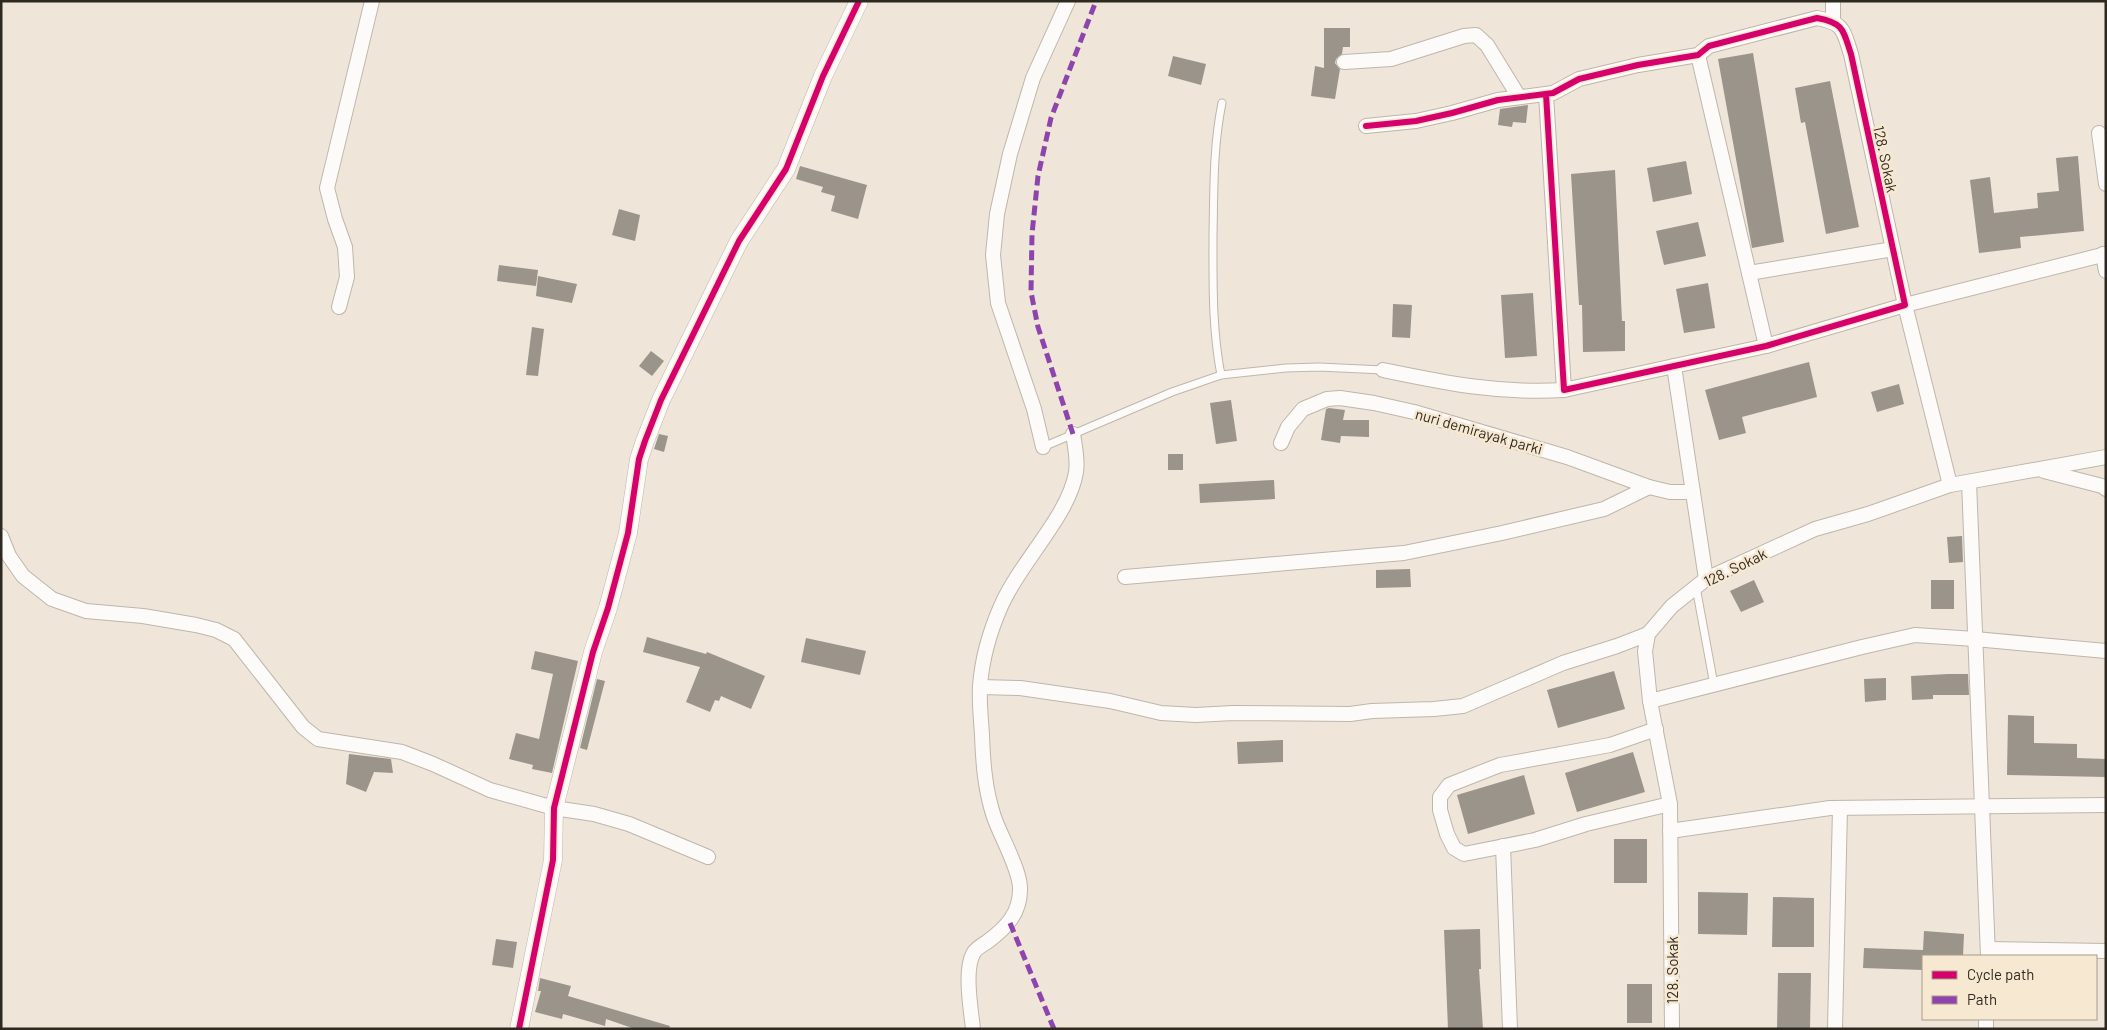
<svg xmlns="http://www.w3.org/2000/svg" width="2107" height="1030" font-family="Barlow,sans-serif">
  <rect width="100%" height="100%" fill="#efe6d9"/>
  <g fill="#9a948a">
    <polygon points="1324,28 1350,28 1350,47 1343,47 1342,54 1336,59 1335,63 1340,69 1335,99 1311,96 1315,66 1324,68"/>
    <polygon points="1753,53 1784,242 1752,248 1718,59"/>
    <polygon points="1173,56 1206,64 1201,85 1168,76"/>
    <polygon points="1830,81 1859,227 1826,234 1805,122 1801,123 1795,88"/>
    <polygon points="1528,105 1526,123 1513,122 1512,127 1498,125 1500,109"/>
    <polygon points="2078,156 2084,231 2020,237 2021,248 1979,253 1970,180 1990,177 1994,213 2038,208 2037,193 2059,191 2056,158"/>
    <polygon points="1686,161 1692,194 1653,202 1647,168"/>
    <polygon points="800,166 867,185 858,219 831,211 835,196 821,192 823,187 796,179"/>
    <polygon points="1615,170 1622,321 1625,321 1625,351 1583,352 1582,305 1579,305 1571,174"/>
    <polygon points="619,209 640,215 635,241 612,235"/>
    <polygon points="1698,222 1706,256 1664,265 1656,231"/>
    <polygon points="499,265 538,270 536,286 497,281"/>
    <polygon points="538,276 577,284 572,303 536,296"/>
    <polygon points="1708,283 1715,328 1684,333 1676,289"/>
    <polygon points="1533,293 1537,356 1505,358 1501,295"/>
    <polygon points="1393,304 1412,305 1410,338 1392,337"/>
    <polygon points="532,327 544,329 538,376 526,375"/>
    <polygon points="651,351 664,361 652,376 639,366"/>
    <polygon points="1809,362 1817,397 1742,417 1746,433 1719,440 1705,390"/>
    <polygon points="1899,384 1904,404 1877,412 1871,392"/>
    <polygon points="1231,400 1237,441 1216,444 1210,403"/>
    <polygon points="1329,408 1345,410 1343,420 1369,420 1369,437 1341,436 1340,443 1321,440 1326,409"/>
    <polygon points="659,434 668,436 664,452 654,449"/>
    <rect x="1168" y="454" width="15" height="16"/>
    <polygon points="1274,480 1275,499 1200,503 1199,484"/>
    <polygon points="1962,536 1963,562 1949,563 1947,537"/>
    <polygon points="1410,569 1411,587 1376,588 1376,570"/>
    <polygon points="1754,580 1764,602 1741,612 1730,591"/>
    <rect x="1931" y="580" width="23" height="29"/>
    <polygon points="647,637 706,654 707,652 765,676 751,709 721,696 719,701 715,700 710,712 686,702 700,667 643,652"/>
    <polygon points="806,638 866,651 860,675 801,662"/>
    <polygon points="535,651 578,661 552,773 532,769 533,765 509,759 516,733 539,739 553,674 531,669"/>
    <polygon points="1614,671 1625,709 1558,728 1547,690"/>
    <polygon points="1948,674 1968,674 1969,695 1933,695 1933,699 1912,700 1911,676"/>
    <polygon points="1886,678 1886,700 1865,702 1864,679"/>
    <polygon points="597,679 605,681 587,750 580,748"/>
    <polygon points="2008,715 2034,716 2034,743 2077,744 2077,758 2106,759 2106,777 2007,775"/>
    <polygon points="1283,740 1283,762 1238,764 1237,742"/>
    <polygon points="1633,752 1645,792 1577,812 1565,773"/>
    <polygon points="349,754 391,759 393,773 374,772 366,792 346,784"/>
    <polygon points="1524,775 1535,814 1468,834 1457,795"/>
    <rect x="1614" y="839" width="33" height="44"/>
    <polygon points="1698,892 1748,893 1747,935 1698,934"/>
    <polygon points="1773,897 1814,898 1814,947 1772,947"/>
    <polygon points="1480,929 1481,969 1479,969 1483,1029 1448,1029 1444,930"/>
    <polygon points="1924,931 1964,934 1963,956 1923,956 1923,970 1863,968 1864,948 1923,950"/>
    <polygon points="496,939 517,942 513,968 492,965"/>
    <polygon points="1778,973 1811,973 1810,1029 1777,1029"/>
    <polygon points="540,978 571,986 568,996 670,1026 669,1029 635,1029 606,1019 605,1026 563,1014 562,1019 535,1012 541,991 538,991"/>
    <rect x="1627" y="984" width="25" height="39"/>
  </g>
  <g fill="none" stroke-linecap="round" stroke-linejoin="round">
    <g stroke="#bdb6ac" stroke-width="9">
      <g id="service">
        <path d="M1221,375C1212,329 1213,282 1213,235C1214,190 1213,147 1222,103"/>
        <polyline points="1043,447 1172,392 1221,375 1286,368 1319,367 1383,370"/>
        <polyline points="1696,587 1714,685"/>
      </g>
    </g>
    <g stroke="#bdb6ac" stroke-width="16">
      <g id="minor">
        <polyline points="1833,21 1833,1"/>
        <polyline points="1698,55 1766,346"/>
        <polyline points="1344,62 1391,59 1464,36 1476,35 1487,45 1519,97"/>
        <path d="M1366,126L1416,121L1452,113L1498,100L1553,93L1579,79L1638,65L1698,55L1709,46L1817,18C1844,23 1843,30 1851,54L1905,305L1766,346L1564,390L1546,94"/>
        <polyline points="2099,133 2106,184"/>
        <polyline points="2103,254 2106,271"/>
        <polyline points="1749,273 1893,249"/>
        <polyline points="339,307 347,277 345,247 335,219 327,188 372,1"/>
        <polyline points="1674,366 1706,579"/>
        <path d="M1383,370C1446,383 1498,394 1564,390"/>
        <polyline points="1281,443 1288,427 1303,409 1327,399 1340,398 1374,403 1414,412 1567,457 1649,487 1670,492 1693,492"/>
        <polyline points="1043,447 1034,409 998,303 993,255 997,214 1010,154 1033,78 1068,1"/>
        <polyline points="2044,471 2102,486 2106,489"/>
        <polyline points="1969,482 1988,956"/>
        <polyline points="1950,485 1905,305 2106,254"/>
        <polyline points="1,536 9,556 23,576 52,599 86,611 143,616 196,625 216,630 234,639 303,727 318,739 402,752 433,764 490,790 554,808 594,814 629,824 708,857"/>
        <polyline points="1125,577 1404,553 1502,533 1604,509 1649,487"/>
        <polyline points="980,687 1020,688 1110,701 1161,713 1196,715 1233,713 1350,714 1372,711 1434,709 1463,706 1563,663 1617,646 1648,634"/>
        <polyline points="1650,701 1862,647 1915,635 1975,639 2106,651"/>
        <polyline points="1656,729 1610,745 1500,765 1449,785 1440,797 1440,810 1447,834 1454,848 1464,854 1535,840 1586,824 1670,804"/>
        <polyline points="1670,831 1830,808 2106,805"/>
        <polyline points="1503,846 1510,1029"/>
        <polyline points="1988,949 2106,951"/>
        <path d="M973,1029C971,1010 964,971 973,954C975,949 982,945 987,942C1006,928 1021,913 1020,887C1019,868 1001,837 994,817C985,790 983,763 982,735C981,719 979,702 980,686C982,659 990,631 1001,606C1020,562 1069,516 1076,472C1078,460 1075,447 1073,434"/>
        <polyline points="1672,1029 1670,804 1650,701 1645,651 1648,634 1672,606 1706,579 1815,529 1868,514 1950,485 2106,457"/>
        <polyline points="1835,1029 1840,808"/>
        <polyline points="1986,1029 1986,1019"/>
      </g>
    </g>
    <g stroke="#bdb6ac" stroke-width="19">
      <polyline id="tertiary" points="519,1029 553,860 554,808 593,652 608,608 628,533 639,459 645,441 661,400 739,241 786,169 823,76 859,1"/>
    </g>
    <use href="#service" stroke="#fdfbf9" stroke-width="7"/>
    <use href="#minor" stroke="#fdfbf9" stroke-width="14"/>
    <use href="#tertiary" stroke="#fdfbf9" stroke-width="18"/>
    <g stroke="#8e44ad" stroke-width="5" stroke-dasharray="10 5" stroke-linecap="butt">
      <polyline points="1073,434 1038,327 1031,292 1032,234 1038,176 1051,118 1096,1"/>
      <polyline points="1010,923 1054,1029"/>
    </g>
    <g stroke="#f7e8d1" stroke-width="9">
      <g id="cycleway">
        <path d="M1366,126L1416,121L1452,113L1498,100L1553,93L1579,79L1638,65L1698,55L1709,46L1817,18C1844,23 1843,30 1851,54L1905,305L1766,346L1564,390L1546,94"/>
        <polyline points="519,1029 553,860 554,808 593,652 608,608 628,533 639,459 645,441 661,400 739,241 786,169 823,76 859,1"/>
      </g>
    </g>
    <use href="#cycleway" stroke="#d6006c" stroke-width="6"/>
  </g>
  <g text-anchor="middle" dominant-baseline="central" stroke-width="5" stroke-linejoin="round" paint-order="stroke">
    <g font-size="15" fill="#2e2920" stroke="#f7e8d1">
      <text transform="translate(1886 159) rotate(78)">128. Sokak</text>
      <text transform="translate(1479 431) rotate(16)">nuri demirayak parki</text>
      <text transform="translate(1735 567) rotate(-26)">128. Sokak</text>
      <text transform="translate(1672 970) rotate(-90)">128. Sokak</text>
    </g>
  </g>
  <rect width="2107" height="1030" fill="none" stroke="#2e2920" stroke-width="5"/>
  <rect x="1922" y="955" width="175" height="65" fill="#f7e8d1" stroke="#a79c8a"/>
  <rect x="1932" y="971" width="25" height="8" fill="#d6006c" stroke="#a79c8a"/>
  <text x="1967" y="980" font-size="15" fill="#2e2920">Cycle path</text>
  <rect x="1932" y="996" width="25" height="8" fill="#8e44ad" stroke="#a79c8a"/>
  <text x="1967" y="1005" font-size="15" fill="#2e2920">Path</text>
</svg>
